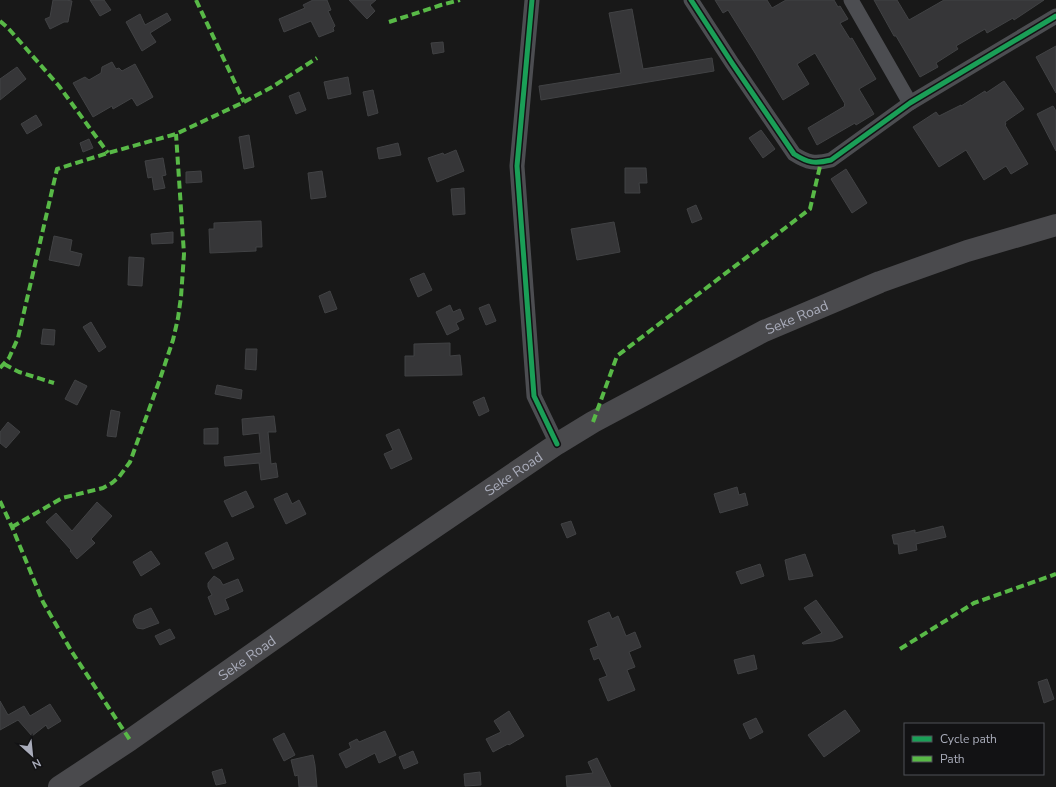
<svg xmlns="http://www.w3.org/2000/svg" width="1056" height="787" font-family="'Nunito Sans',sans-serif">
  <rect width="100%" height="100%" fill="#181818"/>
  <g fill="#363638" stroke="#414244">
    <polygon points="53,0 66,0 72,1 68,22 64,22 50,29 45,19 50,17"/>
    <polygon points="90,0 104,0 111,10 100,16"/>
    <polygon points="313,0 327,0 331,10 328,11 335,26 333,28 334,31 319,37 311,21 284,32 279,19 305,8 303,5"/>
    <polygon points="349,0 376,0 370,5 375,11 367,19"/>
    <polygon points="715,0 767,0 772,8 786,0 834,0 838,7 840,6 848,19 840,23 850,39 852,38 876,79 859,89 874,114 856,125 855,123 817,145 808,128 845,106 844,105 845,104 815,53 797,64 809,84 783,100 755,53 728,10 723,13"/>
    <polygon points="874,0 897,0 909,20 944,0 1044,0 1014,20 1013,18 987,33 985,29 956,46 958,49 936,63 938,67 920,77 896,36 894,36"/>
    <polygon points="632,9 643,69 712,58 714,71 541,100 539,86 621,73 609,13"/>
    <polygon points="167,13 171,20 150,33 156,42 142,51 126,22 140,14 145,25"/>
    <polygon points="443,42 444,52 433,54 431,43"/>
    <polygon points="1056,46 1056,93 1036,57"/>
    <polygon points="112,62 116,69 119,68 122,71 135,64 153,97 137,106 132,98 113,109 112,106 93,117 73,83 85,77 89,80 101,73 102,67"/>
    <polygon points="17,67 26,79 0,100 0,79"/>
    <polygon points="348,77 351,94 328,99 324,82"/>
    <polygon points="1004,81 1024,109 1005,122 1006,124 1005,125 1028,164 1011,174 1006,166 984,180 966,150 939,167 913,127 936,112 939,116 961,105 961,106 985,91 986,93"/>
    <polygon points="373,90 378,113 368,116 363,92"/>
    <polygon points="299,92 306,110 296,114 289,96"/>
    <polygon points="1053,106 1056,111 1056,151 1037,114"/>
    <polygon points="36,115 42,125 27,134 21,124"/>
    <polygon points="761,130 775,149 763,158 749,138"/>
    <polygon points="249,135 254,167 244,169 239,137"/>
    <polygon points="89,139 93,148 83,152 80,143"/>
    <polygon points="398,143 401,155 379,159 377,148"/>
    <polygon points="456,150 464,171 437,182 428,158 443,153 444,155"/>
    <polygon points="163,158 166,175 162,176 165,188 154,190 152,177 148,178 145,161"/>
    <polygon points="625,168 646,168 647,183 639,183 640,193 625,193"/>
    <polygon points="846,169 867,203 852,213 831,179"/>
    <polygon points="201,171 202,182 186,183 186,172"/>
    <polygon points="322,171 326,197 311,199 308,173"/>
    <polygon points="464,188 465,214 453,215 451,189"/>
    <polygon points="696,205 702,219 692,223 687,209"/>
    <polygon points="261,221 262,247 256,247 256,251 210,253 209,229 214,229 214,223"/>
    <polygon points="614,222 620,252 577,260 571,229"/>
    <polygon points="173,232 173,243 152,244 151,234"/>
    <polygon points="54,236 72,240 70,251 82,254 79,266 49,260"/>
    <polygon points="129,257 144,258 142,286 128,285"/>
    <polygon points="424,273 432,290 418,297 410,279"/>
    <polygon points="330,291 337,309 325,313 319,296"/>
    <polygon points="489,304 496,321 486,325 479,308"/>
    <polygon points="450,305 453,312 460,309 464,319 456,323 459,329 447,335 436,312"/>
    <polygon points="91,322 106,347 99,352 83,327"/>
    <polygon points="43,329 55,330 54,345 41,344"/>
    <polygon points="450,343 450,356 460,355 462,375 405,376 405,356 414,356 414,344"/>
    <polygon points="246,349 257,349 256,370 245,369"/>
    <polygon points="75,380 87,386 77,405 65,399"/>
    <polygon points="217,385 242,390 241,399 215,394"/>
    <polygon points="484,397 489,411 479,416 473,402"/>
    <polygon points="111,410 120,412 116,437 107,436"/>
    <polygon points="274,416 276,432 268,432 271,464 276,463 278,477 261,480 259,463 225,466 224,457 261,453 259,433 243,435 242,419"/>
    <polygon points="8,422 20,432 6,448 0,443 0,432"/>
    <polygon points="218,428 218,444 204,444 204,429"/>
    <polygon points="399,429 412,459 391,469 384,454 393,450 386,435"/>
    <polygon points="737,487 739,495 745,493 748,505 720,513 714,494"/>
    <polygon points="246,491 254,507 232,517 224,501"/>
    <polygon points="287,493 292,504 299,500 306,514 286,524 274,499"/>
    <polygon points="97,502 112,516 91,539 95,543 77,559 70,551 71,550 46,522 56,513 72,531"/>
    <polygon points="571,521 576,534 567,538 561,524"/>
    <polygon points="943,526 946,537 916,544 917,550 899,554 898,544 894,544 892,535 915,530 915,533"/>
    <polygon points="227,542 234,559 213,569 205,553"/>
    <polygon points="151,551 160,564 141,576 133,562"/>
    <polygon points="805,554 813,576 789,580 785,560"/>
    <polygon points="760,564 764,576 741,584 736,572"/>
    <polygon points="214,576 220,580 223,585 238,579 243,591 225,599 229,609 215,615 208,597 212,595 208,587 208,583"/>
    <polygon points="816,600 843,637 833,641 803,644 802,643 822,633 804,608"/>
    <polygon points="151,608 159,623 143,629 137,628 134,623 133,620 135,615"/>
    <polygon points="609,612 612,619 618,616 626,636 635,632 641,647 629,652 635,667 627,670 635,690 608,701 599,679 607,676 599,658 594,660 590,649 598,646 588,621"/>
    <polygon points="170,629 175,638 160,645 155,636"/>
    <polygon points="754,655 757,669 738,674 734,660"/>
    <polygon points="1047,679 1054,699 1044,703 1038,682"/>
    <polygon points="0,701 8,715 24,706 30,716 50,704 61,721 48,729 46,725 32,736 18,720 0,730"/>
    <polygon points="845,710 860,731 824,757 808,735"/>
    <polygon points="509,711 524,736 509,745 508,744 493,752 486,739 501,732 494,721"/>
    <polygon points="756,718 763,732 750,739 743,724"/>
    <polygon points="385,731 396,755 379,763 375,753 346,768 339,754 351,748 349,743 357,739 359,742"/>
    <polygon points="284,733 295,755 284,761 273,739"/>
    <polygon points="413,751 418,763 404,769 399,757"/>
    <polygon points="313,755 315,765 317,787 299,787 298,775 295,776 291,760"/>
    <polygon points="597,758 611,787 567,787 566,776 593,773 588,762"/>
    <polygon points="222,769 226,783 216,785 212,772"/>
    <polygon points="480,772 481,785 465,786 464,774"/>
  </g>
  <g fill="none" stroke-linecap="round" stroke-linejoin="round">
    <g stroke="#4c4d51" stroke-width="15">
      <polyline points="532,0 517,166 534,396 557,444"/>
      <path d="M691,0L732,63L794,154C808,163 815,164 831,160L910,103L1056,16"/>
      <polyline points="851,0 910,103"/>
    </g>
    <path stroke="#4a4a4d" stroke-width="22" id="s1" d="M59,787L130,740L382,563L557,444L593,422L764,331L880,282L967,251L1056,225"/>
    <g stroke="#58b947" stroke-width="4" stroke-dasharray="8 4" stroke-linecap="butt">
      <polyline points="196,0 244,102"/>
      <polyline points="0,21 8,28 59,86 108,153"/>
      <polyline points="389,22 441,5 460,0"/>
      <polyline points="4,364 19,372 54,383"/>
      <polyline points="0,368 9,358 18,338 57,169 108,153 176,134 244,102 272,87 317,58"/>
      <polyline points="593,422 617,356 810,209 821,162"/>
      <polyline points="0,501 12,527 43,602 72,652 130,740"/>
      <polyline points="12,527 62,498 103,488 112,483 119,477 130,462 160,379 173,340 178,318 181,297 184,254 176,134"/>
      <polyline points="900,649 974,603 1056,574"/>
    </g>
    <g stroke="#121214" stroke-width="8">
      <g id="cycleway">
        <polyline points="532,0 517,166 534,396 557,444"/>
        <path d="M691,0L732,63L794,154C808,163 815,164 831,160L910,103L1056,16"/>
      </g>
    </g>
    <use href="#cycleway" stroke="#1a9f57" stroke-width="5"/>
  </g>
  <g text-anchor="middle" dominant-baseline="central" stroke-width="3" stroke-linejoin="round" paint-order="stroke">
    <g font-size="14" fill="#a9acba" stroke="#121214">
      <text stroke="none"><textPath href="#s1" startOffset="876">Seke Road</textPath></text>
      <text stroke="none"><textPath href="#s1" startOffset="552">Seke Road</textPath></text>
      <text stroke="none"><textPath href="#s1" startOffset="228">Seke Road</textPath></text>
    </g>
  </g>
  <rect x="904" y="723" width="140" height="52" fill="#121214" stroke="#4e5056"/>
  <rect x="912" y="736" width="20" height="6" fill="#1a9f57" stroke="#4e5056"/>
  <text x="940" y="743" font-size="12" fill="#a9acba">Cycle path</text>
  <rect x="912" y="756" width="20" height="6" fill="#58b947" stroke="#4e5056"/>
  <text x="940" y="763" font-size="12" fill="#a9acba">Path</text>
  <g transform="translate(32 755) rotate(153)" stroke="#121214" stroke-width="3" paint-order="stroke">
  <path d="M0-3L7 15L0 10L-7 15Z" fill="#a9acba"/>
  <text y="-6" font-size="11" font-weight="bold" text-anchor="middle" fill="#a9acba">N</text>
  </g>
</svg>
